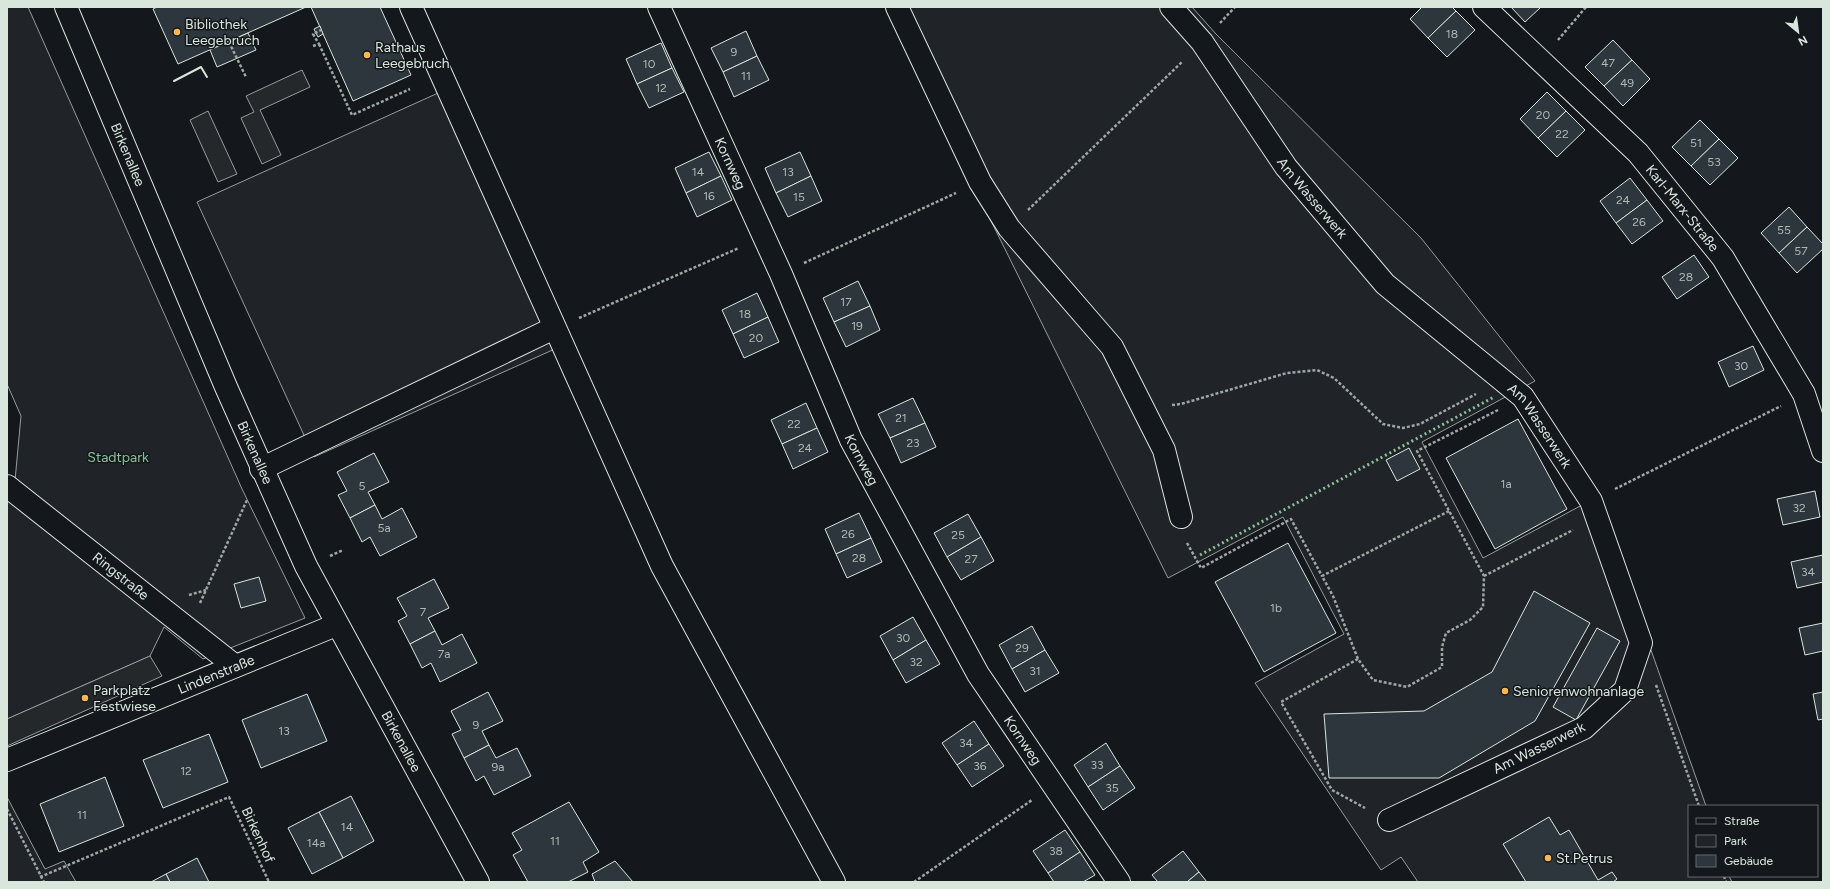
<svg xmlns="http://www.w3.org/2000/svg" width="1830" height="889" font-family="Figtree,sans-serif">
  <rect width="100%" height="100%" fill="#14181c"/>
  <g fill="#202428" stroke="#939e99">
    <polygon points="7,7 28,7 242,489 305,618 203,659 164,627 150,656 7,719 7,501 13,502 21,416 7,384"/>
    <polygon points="885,7 1192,7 1216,34 1421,238 1535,381 1422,442 1483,558 1597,497 1706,806 1689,806 1689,876 1729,876 1732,882 1418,882 1401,857 1381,870 1255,683 1344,634 1283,517 1168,578"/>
    <polygon points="447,89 557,348 314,457 197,202"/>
    <polygon points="7,797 45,869 64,861 76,882 7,882"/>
  </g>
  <g fill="#24282b" stroke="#939e99">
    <polygon points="302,70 310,87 260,110 281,155 262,164 241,118 254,112 246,96"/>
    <polygon points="208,111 237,174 218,182 190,120"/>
    <polygon points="150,656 162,676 7,746 7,719"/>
  </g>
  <g fill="#2c363c" stroke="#d8e6dc">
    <polygon points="157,7 306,7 178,64 153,9"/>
    <polygon points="311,7 380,7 411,75 353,101"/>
    <polygon points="1422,7 1452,7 1456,11 1428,38 1410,19"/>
    <polygon points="1511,7 1541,7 1525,22"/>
    <polygon points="1456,11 1475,30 1447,57 1428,38"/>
    <polygon points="320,26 323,34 318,37 314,29"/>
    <polygon points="746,31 757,56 723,72 711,48"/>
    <polygon points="248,33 256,50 217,67 210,50"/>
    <polygon points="1613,40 1632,60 1604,86 1585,67"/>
    <polygon points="661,43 672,68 637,84 626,59"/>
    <polygon points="757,56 769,80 734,97 723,72"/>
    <polygon points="1632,60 1650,79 1623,106 1604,86"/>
    <polygon points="672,68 684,92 649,108 637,84"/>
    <polygon points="1547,92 1566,111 1538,138 1520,119"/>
    <polygon points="1566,111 1585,130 1557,157 1538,138"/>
    <polygon points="1700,120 1719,139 1691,166 1672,147"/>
    <polygon points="1719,139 1738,158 1710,185 1691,166"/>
    <polygon points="709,152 721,176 686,193 675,168"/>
    <polygon points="800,152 811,176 776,193 765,168"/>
    <polygon points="721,176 732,200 697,217 686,193"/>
    <polygon points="811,176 822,201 788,217 776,193"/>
    <polygon points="1630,178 1647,200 1616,223 1600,201"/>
    <polygon points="1647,200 1663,221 1632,244 1616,223"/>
    <polygon points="1789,207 1807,227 1779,253 1761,233"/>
    <polygon points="1807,227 1823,244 1823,249 1797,273 1779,253"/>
    <polygon points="1694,255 1709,277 1677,299 1662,277"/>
    <polygon points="858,281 870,306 834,322 823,298"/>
    <polygon points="757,293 768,317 733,334 722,310"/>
    <polygon points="870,306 880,330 846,347 834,322"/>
    <polygon points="768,317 779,342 744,358 733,334"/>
    <polygon points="1753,346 1764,370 1729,387 1718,362"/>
    <polygon points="913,398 925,423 890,438 878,414"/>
    <polygon points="806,403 817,428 782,444 771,420"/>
    <polygon points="1518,419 1567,509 1495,549 1446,458"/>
    <polygon points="925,423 936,447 901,463 890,438"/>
    <polygon points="817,428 828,452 793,469 782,444"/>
    <polygon points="1409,448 1420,469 1397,481 1386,460"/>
    <polygon points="374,453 389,482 368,492 375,505 350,518 338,495 347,491 337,472"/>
    <polygon points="1815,491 1820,517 1783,525 1777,499"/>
    <polygon points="375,505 382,519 402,508 417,537 380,556 370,537 362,542 350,518"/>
    <polygon points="859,513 871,538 836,554 825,529"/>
    <polygon points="968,514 981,537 947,557 934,533"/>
    <polygon points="981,537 994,561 961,580 947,557"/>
    <polygon points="871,538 882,562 847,578 836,554"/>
    <polygon points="1288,543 1336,633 1264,672 1215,582"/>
    <polygon points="1823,555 1823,582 1797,588 1791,562"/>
    <polygon points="259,577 266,601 241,608 234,584"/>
    <polygon points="434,579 449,608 428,618 435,631 410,644 398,621 407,616 397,598"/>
    <polygon points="1534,591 1590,623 1535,721 1439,778 1329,778 1324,714 1424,711 1492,672"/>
    <polygon points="913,617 926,640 893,660 880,636"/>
    <polygon points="1823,623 1823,651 1805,655 1799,628"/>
    <polygon points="1032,626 1045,650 1012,669 999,645"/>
    <polygon points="1597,628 1620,641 1576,720 1553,707"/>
    <polygon points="435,631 442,645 462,634 477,663 440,682 431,663 422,668 410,644"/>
    <polygon points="926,640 940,664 906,683 893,660"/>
    <polygon points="1045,650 1059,673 1025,692 1012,669"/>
    <polygon points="488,692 503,721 482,731 489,745 464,758 452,734 461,730 451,711"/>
    <polygon points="1823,692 1823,719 1818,720 1813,694"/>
    <polygon points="307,694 327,741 261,768 242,720"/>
    <polygon points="974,721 989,744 957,765 942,743"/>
    <polygon points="209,734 228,782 163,808 143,760"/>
    <polygon points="1106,743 1120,766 1088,787 1074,765"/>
    <polygon points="989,744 1004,766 972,787 957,765"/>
    <polygon points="489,745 496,758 517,748 531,776 494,795 484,776 476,781 464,758"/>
    <polygon points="1120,766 1135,788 1103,810 1088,787"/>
    <polygon points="105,777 124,826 59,852 40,804"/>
    <polygon points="351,796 374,841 343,858 319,812"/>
    <polygon points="569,802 599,852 583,862 588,872 568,882 528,882 513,855 522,850 512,833"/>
    <polygon points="319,812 343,858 312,874 288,828"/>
    <polygon points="1549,817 1560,835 1569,830 1598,880 1612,872 1617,879 1613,882 1526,882 1503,844"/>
    <polygon points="1065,830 1080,852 1048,873 1033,851"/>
    <polygon points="1183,851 1199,872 1187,882 1158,882 1152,875"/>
    <polygon points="1080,852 1095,875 1083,882 1054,882 1048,873"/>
    <polygon points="197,858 209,882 170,882 166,874"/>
    <polygon points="615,861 633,882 595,882 592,874"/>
    <polygon points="1199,872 1207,882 1187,882"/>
    <polygon points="166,874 170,882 151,882"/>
  </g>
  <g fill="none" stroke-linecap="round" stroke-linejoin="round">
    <g stroke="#d8e6dc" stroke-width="24">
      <g id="minor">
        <path id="s1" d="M66,7L226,387L306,566L478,882"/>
        <polyline points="411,7 662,566 834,882"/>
        <path id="s2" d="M659,7L781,274L851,440L978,674L1119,882"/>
        <polyline points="897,7 980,182 1009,228 1112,347 1164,450 1181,517"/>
        <path id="s3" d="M1171,7L1202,42L1286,167L1385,284L1523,397L1591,501L1641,643L1625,690L1584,728L1389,820"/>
        <path id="s4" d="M1484,7L1638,153L1723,258L1804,394L1823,451"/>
        <polyline points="261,469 554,328"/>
        <path id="s5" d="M7,486L235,666"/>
        <path id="s6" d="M7,760L336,625"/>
      </g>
    </g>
    <g stroke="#9da8a2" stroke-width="2.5" stroke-dasharray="3 2" stroke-linecap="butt">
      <polyline points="1220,23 1235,7"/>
      <polyline points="1558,40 1586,7"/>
      <polyline points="229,42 246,77"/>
      <polyline points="319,44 352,115 410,89"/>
      <polyline points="313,46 319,44 313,34 321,30"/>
      <polyline points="1028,210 1183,61"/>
      <polyline points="804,263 956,193"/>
      <polyline points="579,318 739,248"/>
      <polyline points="1172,405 1181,404 1287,373 1317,370 1334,378 1383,424 1403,428 1420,424 1476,394"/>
      <polyline points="1615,489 1781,406"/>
      <polyline points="1449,511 1322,576 1333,596 1358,659 1373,680 1407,687 1442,667 1442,647 1446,633 1470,620 1483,607 1484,576 1417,451 1498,410"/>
      <polyline points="1187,543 1201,568 1291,519 1322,576"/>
      <polyline points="330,556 343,550"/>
      <polyline points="1484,576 1573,530"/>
      <polyline points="189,595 206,590"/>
      <polyline points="200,603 247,500"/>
      <polyline points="1358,659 1281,702 1332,790 1365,808"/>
      <polyline points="1656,685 1699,806"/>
      <polyline points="7,809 44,882"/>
      <polyline points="1724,876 1726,882"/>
      <polyline points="40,877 229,797 269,882"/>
      <polyline points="914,882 1032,800"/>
      <polyline points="1822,882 1823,882"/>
    </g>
    <use href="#minor" stroke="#14181c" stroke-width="22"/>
    <polyline stroke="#8ac095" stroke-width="3" stroke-dasharray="2 3" stroke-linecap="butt" points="1200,555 1494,397"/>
    <polyline stroke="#d8e6dc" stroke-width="2" points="174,81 201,67 207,77"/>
  </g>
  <g fill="#ffb74d" stroke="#14181c" stroke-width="1.5">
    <circle cx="177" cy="32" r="4"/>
    <circle cx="367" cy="55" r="4"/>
    <circle cx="1505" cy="691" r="4"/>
    <circle cx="85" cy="698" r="4"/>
    <circle cx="1548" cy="858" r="4"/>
  </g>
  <g text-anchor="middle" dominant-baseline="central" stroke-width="3" stroke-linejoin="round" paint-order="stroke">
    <g font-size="12" fill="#adbab4">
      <text x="1452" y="34">18</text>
      <text x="734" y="52">9</text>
      <text x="1608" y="63">47</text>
      <text x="649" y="64">10</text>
      <text x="746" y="76">11</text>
      <text x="1627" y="83">49</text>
      <text x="661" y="88">12</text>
      <text x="1543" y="115">20</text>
      <text x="1562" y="134">22</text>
      <text x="1696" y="143">51</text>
      <text x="1714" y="162">53</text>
      <text x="698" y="172">14</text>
      <text x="788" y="172">13</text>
      <text x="709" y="196">16</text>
      <text x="799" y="197">15</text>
      <text x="1623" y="200">24</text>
      <text x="1639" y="222">26</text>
      <text x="1784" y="230">55</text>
      <text x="1801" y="251">57</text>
      <text x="1686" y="277">28</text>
      <text x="846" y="302">17</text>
      <text x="745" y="314">18</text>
      <text x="857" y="326">19</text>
      <text x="756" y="338">20</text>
      <text x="1741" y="366">30</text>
      <text x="901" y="418">21</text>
      <text x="794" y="424">22</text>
      <text x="913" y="443">23</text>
      <text x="805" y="448">24</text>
      <text x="1506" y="484">1a</text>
      <text x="362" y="486">5</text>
      <text x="1799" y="508">32</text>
      <text x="384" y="528">5a</text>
      <text x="848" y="534">26</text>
      <text x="958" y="535">25</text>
      <text x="859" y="558">28</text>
      <text x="971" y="559">27</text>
      <text x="1808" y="572">34</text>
      <text x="1276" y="608">1b</text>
      <text x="423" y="612">7</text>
      <text x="903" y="638">30</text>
      <text x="1022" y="648">29</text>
      <text x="444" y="654">7a</text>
      <text x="916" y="662">32</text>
      <text x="1035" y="671">31</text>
      <text x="476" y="725">9</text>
      <text x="284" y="731">13</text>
      <text x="966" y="743">34</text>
      <text x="1097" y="765">33</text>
      <text x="980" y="766">36</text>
      <text x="498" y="767">9a</text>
      <text x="186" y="771">12</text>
      <text x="1112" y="788">35</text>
      <text x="82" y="815">11</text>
      <text x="347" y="827">14</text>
      <text x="555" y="841">11</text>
      <text x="316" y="843">14a</text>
      <text x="1056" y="851">38</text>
    </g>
    <g font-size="14" fill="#d8e6dc" stroke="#14181c" text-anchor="start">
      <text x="185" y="24">Bibliothek<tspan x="185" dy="16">Leegebruch</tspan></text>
      <text x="375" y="47">Rathaus<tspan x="375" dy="16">Leegebruch</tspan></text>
      <text x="93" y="690">Parkplatz<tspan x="93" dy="16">Festwiese</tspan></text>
      <text x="1513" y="691">Seniorenwohnanlage</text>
      <text x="1556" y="858">St.Petrus</text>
    </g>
    <g font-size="14" fill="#d8e6dc" stroke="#14181c">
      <text stroke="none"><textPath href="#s1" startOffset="160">Birkenallee</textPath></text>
      <text stroke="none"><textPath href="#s2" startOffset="172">Kornweg</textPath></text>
      <text stroke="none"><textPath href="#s3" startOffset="238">Am Wasserwerk</textPath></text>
      <text stroke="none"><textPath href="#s4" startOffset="283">Karl-Marx-Straße</textPath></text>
      <text stroke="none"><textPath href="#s3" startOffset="562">Am Wasserwerk</textPath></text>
      <text stroke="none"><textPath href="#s1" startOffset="484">Birkenallee</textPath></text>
      <text stroke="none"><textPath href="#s2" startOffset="496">Kornweg</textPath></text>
      <text stroke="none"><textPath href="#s5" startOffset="145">Ringstraße</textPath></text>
      <text stroke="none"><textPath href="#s6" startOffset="226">Lindenstraße</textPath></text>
      <text stroke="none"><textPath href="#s2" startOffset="820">Kornweg</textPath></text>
      <text stroke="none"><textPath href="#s1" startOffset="808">Birkenallee</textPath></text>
      <text transform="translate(1539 748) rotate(-26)">Am Wasserwerk</text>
      <text transform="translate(258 835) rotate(65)">Birkenhof</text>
    </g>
    <g font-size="14" fill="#8ac095" stroke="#14181c">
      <text x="118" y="457">Stadtpark</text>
    </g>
  </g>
  <rect width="1830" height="889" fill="none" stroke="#d8e6dc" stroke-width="16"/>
  <rect x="1688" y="805" width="130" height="72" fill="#14181c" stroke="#626a69"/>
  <rect x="1696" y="818" width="20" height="6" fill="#14181c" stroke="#626a69"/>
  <text x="1724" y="825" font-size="12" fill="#d8e6dc">Straße</text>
  <rect x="1696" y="835" width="20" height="12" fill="#202428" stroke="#626a69"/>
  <text x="1724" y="845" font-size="12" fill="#d8e6dc">Park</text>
  <rect x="1696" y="855" width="20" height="12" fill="#2c363c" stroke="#626a69"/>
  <text x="1724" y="865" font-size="12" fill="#d8e6dc">Gebäude</text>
  <g transform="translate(1798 32) rotate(151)" stroke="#14181c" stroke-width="3" paint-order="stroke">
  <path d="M0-3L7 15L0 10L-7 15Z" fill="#d8e6dc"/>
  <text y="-6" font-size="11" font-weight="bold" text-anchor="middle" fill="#d8e6dc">N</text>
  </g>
</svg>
